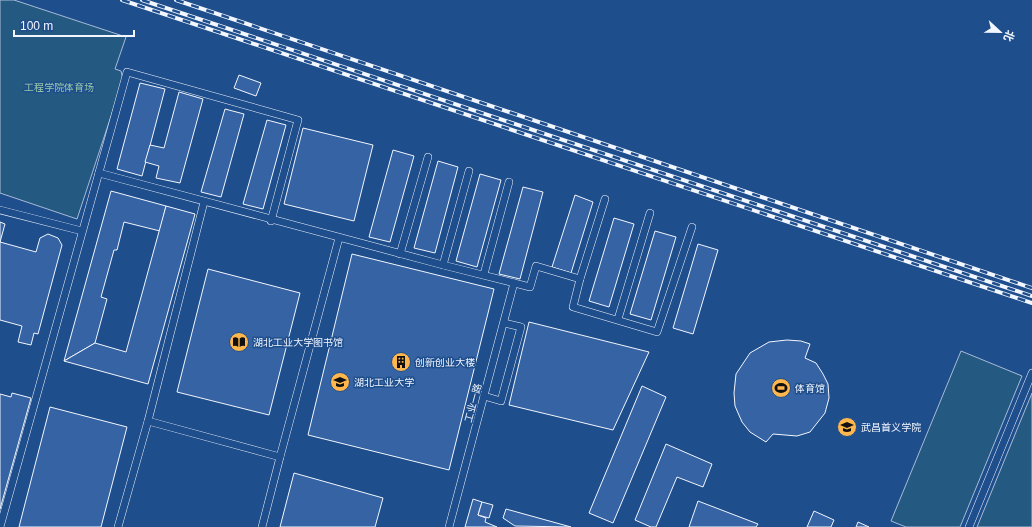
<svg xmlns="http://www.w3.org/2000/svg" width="1032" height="527" font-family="Helvetica,'Noto Sans SC',sans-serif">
  <rect width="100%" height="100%" fill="#1f4e8c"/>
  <g fill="#245a82" stroke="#a8bbd7">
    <polygon points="0,0 14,0 126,37 115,69 121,71 123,80 77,219 0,193"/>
    <polygon points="961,351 1022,376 960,527 906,527 891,521"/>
    <polygon points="1032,393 1032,527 977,527"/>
  </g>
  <g fill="#3563a3" stroke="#f2f6ff">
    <polygon points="239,75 261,83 256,96 234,88"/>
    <polygon points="140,83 165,89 142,176 117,169"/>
    <polygon points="179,92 203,99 180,183 156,178 159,166 145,162 150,145 164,148"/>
    <polygon points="225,109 244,114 221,197 201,192"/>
    <polygon points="267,120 286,125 263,209 243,204"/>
    <polygon points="303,128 373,145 354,221 284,204"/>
    <polygon points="393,150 414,156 390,242 369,237"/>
    <polygon points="438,161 458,167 435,253 414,248"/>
    <polygon points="480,174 501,180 477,267 456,261"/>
    <polygon points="523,187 543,192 520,279 499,274"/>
    <polygon points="111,191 166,206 160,231 124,222 117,250 114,250 101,297 107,299 95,343 64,361"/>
    <polygon points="575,195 593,202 571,273 552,267"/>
    <polygon points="166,206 195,214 148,384 64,361 95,343 126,352"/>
    <polygon points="614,218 634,224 609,307 589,301"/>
    <polygon points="0,222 5,224 0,242 36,252 40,238 48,234 58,238 62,245 38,334 34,333 31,345 18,342 22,326 0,320"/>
    <polygon points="655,231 676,237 651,320 630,314"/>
    <polygon points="698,244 718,250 693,334 673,328"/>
    <polygon points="352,254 494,289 449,470 308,435"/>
    <polygon points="208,269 300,293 269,415 177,392"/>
    <polygon points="529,322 649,352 613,430 509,405"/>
    <polygon points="787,340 801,341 810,344 805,358 816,363 823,374 828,384 829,398 825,413 810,432 797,436 773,434 766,442 750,432 742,422 735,406 734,393 736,374 750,353 769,342"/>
    <polygon points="642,386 666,397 613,523 589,513"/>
    <polygon points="12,393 31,398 0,509 0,394 11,397"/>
    <polygon points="50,407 127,427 101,527 19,527"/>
    <polygon points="666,444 712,464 703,487 677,477 656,527 651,527 635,520"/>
    <polygon points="294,473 383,498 375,527 280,527"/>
    <polygon points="473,499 482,502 478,515 486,518 485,522 497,527 465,527"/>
    <polygon points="698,501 758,524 756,527 689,527"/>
    <polygon points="482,502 493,505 489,518 478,515"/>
    <polygon points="506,509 571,527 515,526 503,518"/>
    <polygon points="814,511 834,520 831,527 807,527"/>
    <polygon points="858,522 869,527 856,527"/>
  </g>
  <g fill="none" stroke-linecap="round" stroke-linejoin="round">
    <g stroke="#f2f6ff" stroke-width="8">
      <g id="minor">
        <polyline points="99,173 443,265 530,287 536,266 580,279 573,307 657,332 692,227"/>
        <polyline points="204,202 148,421 280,457 339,238"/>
        <polyline points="0,210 82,231"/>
        <polyline points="400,254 428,157"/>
        <polyline points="443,265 469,171"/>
        <polyline points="484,274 509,182"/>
        <polyline points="580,279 605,199"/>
        <polyline points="618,319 650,213"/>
        <polyline points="484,396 501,401 521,327 504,323"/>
        <polyline points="0,527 127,72 298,120 271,221"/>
        <polyline points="118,527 148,421"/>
        <polyline points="262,527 280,457"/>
        <polyline points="449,527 514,283"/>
        <polyline points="969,527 1032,373"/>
      </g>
    </g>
    <use href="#minor" stroke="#1f4e8c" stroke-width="7"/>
    <g stroke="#f2f6ff" stroke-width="4">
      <g id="rail">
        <polyline points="122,0 1032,303"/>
        <polyline points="142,0 1032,296"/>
        <polyline points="176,0 1032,288"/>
      </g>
    </g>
    <use href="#rail" stroke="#1f4e8c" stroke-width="2.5" stroke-dasharray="8" stroke-linecap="butt"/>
  </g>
  <defs>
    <g id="library-disc" transform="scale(1)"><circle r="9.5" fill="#ffb74d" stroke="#1f4e8c"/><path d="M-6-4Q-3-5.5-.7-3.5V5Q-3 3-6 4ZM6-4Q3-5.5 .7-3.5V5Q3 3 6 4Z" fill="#111"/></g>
    <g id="building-disc" transform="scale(1)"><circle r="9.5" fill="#ffb74d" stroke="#1f4e8c"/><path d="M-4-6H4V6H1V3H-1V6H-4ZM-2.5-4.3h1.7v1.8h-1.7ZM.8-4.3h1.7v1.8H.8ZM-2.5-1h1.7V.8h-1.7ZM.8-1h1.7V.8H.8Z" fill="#111"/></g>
    <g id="university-disc" transform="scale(1)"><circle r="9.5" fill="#ffb74d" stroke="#1f4e8c"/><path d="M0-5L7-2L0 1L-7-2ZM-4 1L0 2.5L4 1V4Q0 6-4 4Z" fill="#111"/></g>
    <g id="stadium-disc" transform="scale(1)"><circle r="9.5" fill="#ffb74d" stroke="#1f4e8c"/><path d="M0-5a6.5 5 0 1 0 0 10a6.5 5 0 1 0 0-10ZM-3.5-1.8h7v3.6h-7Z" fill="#111"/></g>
  </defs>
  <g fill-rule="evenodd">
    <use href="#library-disc" x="239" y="342"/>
    <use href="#building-disc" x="401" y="362"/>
    <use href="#university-disc" x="340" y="382"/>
    <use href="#stadium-disc" x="781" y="388"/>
    <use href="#university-disc" x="847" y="427"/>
  </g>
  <g text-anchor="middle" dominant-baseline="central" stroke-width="3" stroke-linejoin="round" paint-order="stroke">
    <g font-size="10" fill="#97c8a6" stroke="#1f4e8c">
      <text x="59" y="87">工程学院体育场</text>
    </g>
    <g font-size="10" fill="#f2f6ff" stroke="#1f4e8c" text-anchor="start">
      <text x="253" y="342">湖北工业大学图书馆</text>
      <text x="415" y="362">创新创业大楼</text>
      <text x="354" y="382">湖北工业大学</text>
      <text x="795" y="388">体育馆</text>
      <text x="861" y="427">武昌首义学院</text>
    </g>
    <g font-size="10" fill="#f2f6ff" stroke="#1f4e8c">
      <text transform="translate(473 403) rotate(-75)">工业一路</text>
    </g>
  </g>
  <g transform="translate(1000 32) rotate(112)" stroke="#1f4e8c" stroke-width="3" paint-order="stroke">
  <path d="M0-3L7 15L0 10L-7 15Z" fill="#f2f6ff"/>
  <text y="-6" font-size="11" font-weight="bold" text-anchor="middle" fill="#f2f6ff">北</text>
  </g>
  <path d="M14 30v6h120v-6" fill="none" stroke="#f2f6ff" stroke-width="2"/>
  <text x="20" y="30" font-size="12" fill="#f2f6ff" stroke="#1f4e8c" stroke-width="3" paint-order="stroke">100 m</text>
</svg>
